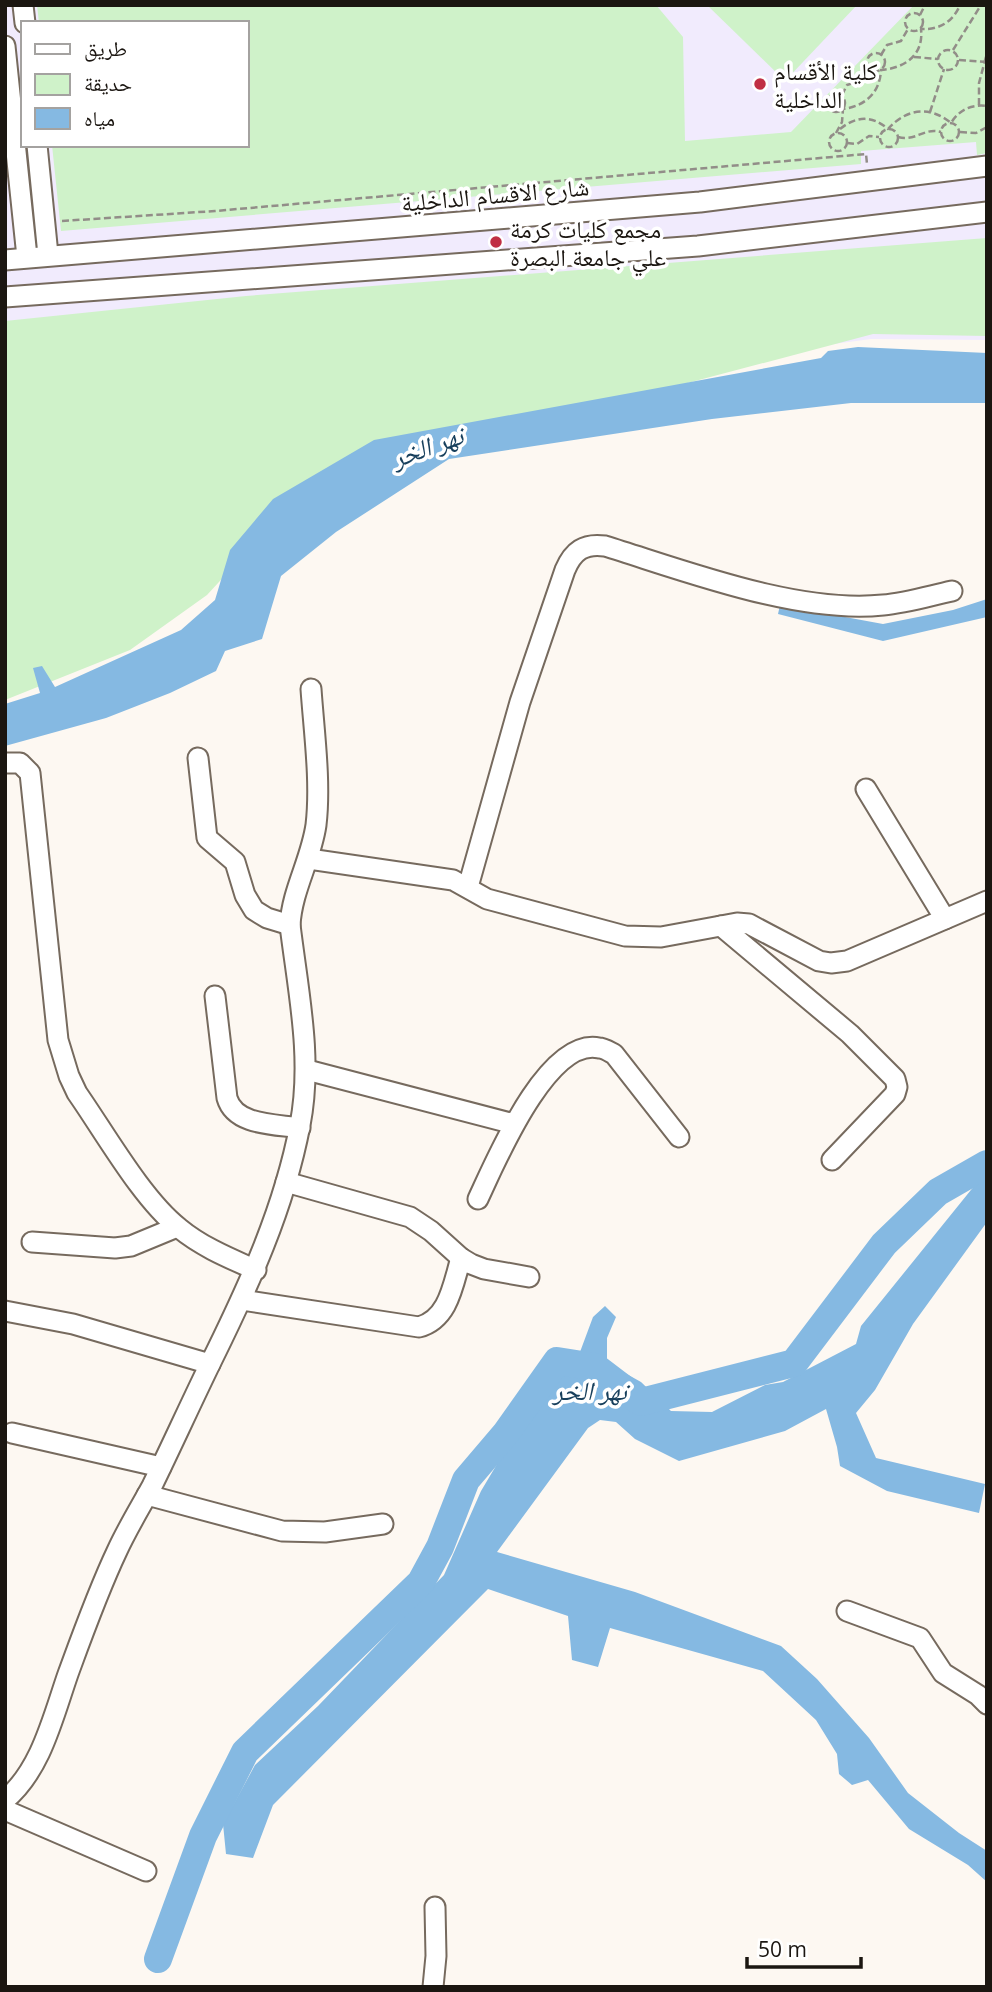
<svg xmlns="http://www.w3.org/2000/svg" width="992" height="1992" font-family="'Open Sans','Noto Naskh Arabic',sans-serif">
  <rect width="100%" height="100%" fill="#fdf8f2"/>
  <path fill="#f1ebfd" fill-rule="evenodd" d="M5,5H987V340L871,339L634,371L5,654ZM23,23H247V145H23Z"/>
  <g fill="#cff2c9">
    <polygon points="37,5 656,5 683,37 685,141 791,132 914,5 987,5 987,153 977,155 976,142 861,151 861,164 61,231 52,145 247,145 247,23 39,23"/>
    <polygon points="707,5 857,5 785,81"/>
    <polygon points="987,238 987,336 873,334 310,483 207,595 130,650 5,700 5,321 246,296"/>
  </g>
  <g fill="#85b9e2">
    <polygon points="858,347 987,353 987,403 851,403 712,419 449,459 336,532 281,576 262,639 225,651 216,671 170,693 106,718 5,746 5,704 40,693 33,668 42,666 55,687 181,630 215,600 230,550 273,499 374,440 821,358 828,351"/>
    <polygon points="987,599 987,617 883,641 778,614 780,605 883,624 953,610"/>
    <polygon points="987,1178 987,1222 913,1324 875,1390 856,1413 876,1458 985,1484 979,1513 887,1491 840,1466 837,1447 826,1409 785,1431 679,1461 635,1439 616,1422 600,1420 588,1428 497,1552 635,1592 781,1646 817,1679 869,1738 908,1793 959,1833 987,1851 987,1882 968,1865 909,1829 868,1780 852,1785 839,1774 837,1754 816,1720 763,1671 610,1628 598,1667 572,1660 568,1616 488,1589 273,1805 253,1858 226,1854 223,1824 255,1765 318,1706 444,1575 481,1491 506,1449 580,1352 593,1317 605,1306 616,1317 607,1338 607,1363 641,1382 671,1411 712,1412 765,1385 783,1382 856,1344 861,1326 979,1180"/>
  </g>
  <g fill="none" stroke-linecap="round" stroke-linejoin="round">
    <polyline stroke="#85b9e2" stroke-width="28" points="158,1959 203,1836 245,1752 421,1582 440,1547 466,1480 506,1433 557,1361 595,1367 641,1402 794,1363 884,1244 938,1192 987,1164"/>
    <g stroke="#766a5e" stroke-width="23">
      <g id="minor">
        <polyline points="23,5 25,23"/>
        <polyline points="5,46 27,257"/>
        <polyline points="37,145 48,255"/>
        <polyline points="5,260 700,202 987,166"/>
        <polyline points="5,297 698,246 987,212"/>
        <polyline points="198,758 207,838 235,862 245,895 254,910 267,918 290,925"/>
        <path d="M5,763H20L30,773L58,1040L69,1076L77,1093C105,1133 142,1199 179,1228C202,1247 229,1258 256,1270"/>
        <polyline points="866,789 945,919"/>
        <polyline points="309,859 453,880 487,899 625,936 661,937 737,923 749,924 819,961 831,963 847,961 987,901"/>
        <path d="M468,887L520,702L565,570C573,551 584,543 605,546C686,571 798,614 883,605C906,603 929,596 952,591"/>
        <polyline points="721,926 850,1034 895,1079 897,1087 895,1094 832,1160"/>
        <path d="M215,996L227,1098C235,1126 276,1124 300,1128"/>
        <polyline points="307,1070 514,1124"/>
        <polyline points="286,1182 410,1217 431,1231 461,1258 471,1264 484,1269 529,1277"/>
        <path d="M478,1199C495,1163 547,1037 599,1048C604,1048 610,1052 614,1054L679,1137"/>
        <polyline points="32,1242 115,1248 131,1246 177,1227"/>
        <path d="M242,1300L419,1327C449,1319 453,1284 461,1258"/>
        <polyline points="5,1311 73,1324 210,1364"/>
        <polyline points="12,1433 161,1467"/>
        <polyline points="147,1495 282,1531 325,1532 383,1524"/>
        <polyline points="847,1611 920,1638 943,1673 978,1695 987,1704"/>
        <path d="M5,1800C41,1770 53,1717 68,1674C83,1633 98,1591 117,1551C127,1529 140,1508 152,1486C172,1445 191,1403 211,1362C249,1285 284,1209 300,1125C313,1059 298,991 290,925C292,890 311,860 316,825C321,782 314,732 311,689"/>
        <polyline points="5,1810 146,1871"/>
        <polyline points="433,1987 436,1956 435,1907"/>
      </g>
    </g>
    <g stroke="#928d88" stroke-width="2.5" stroke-dasharray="7 3.5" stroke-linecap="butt">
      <circle cx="914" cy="22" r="9"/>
      <polyline points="920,15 925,5"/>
      <circle cx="948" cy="60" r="10"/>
      <polyline points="953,50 981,5"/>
      <circle cx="876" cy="62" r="9"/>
      <polyline points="881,55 887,45 901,41 908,29"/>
      <polyline points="914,57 938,59"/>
      <polyline points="959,60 987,62"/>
      <circle cx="836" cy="103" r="9"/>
      <polyline points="842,95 847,85 863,80 871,70"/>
      <polyline points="979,105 979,83 987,53"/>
      <polyline points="930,112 944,69"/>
      <circle cx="950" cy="132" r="9"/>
      <circle cx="889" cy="138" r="9"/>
      <path d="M840,129C856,116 872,115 888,129C906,109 929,105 951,123C959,110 971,104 987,106"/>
      <polyline points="960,132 976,133 987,127"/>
      <circle cx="838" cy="142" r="9"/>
      <path d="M836,133L842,122L843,109C865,106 880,93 881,70C905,68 924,55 921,29C939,30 953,22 960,5"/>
      <path d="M898,137C916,142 924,127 941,132"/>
      <polyline points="847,143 857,144 869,136 879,137"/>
      <polyline points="62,221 215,211 866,154 867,164"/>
    </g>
    <use href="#minor" stroke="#fff" stroke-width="19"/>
  </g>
  <g fill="#c02f44" stroke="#fff" stroke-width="2.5">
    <circle cx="760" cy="84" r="7"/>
    <circle cx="496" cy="242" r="7"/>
  </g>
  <g text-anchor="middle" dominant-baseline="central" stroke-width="7" stroke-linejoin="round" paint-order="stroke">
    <g font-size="24" fill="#1b1611" stroke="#fff" text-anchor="start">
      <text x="774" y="70">كلية الأقسام<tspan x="774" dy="28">الداخلية</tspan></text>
      <text x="510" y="228">مجمع كليات كرمة<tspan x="510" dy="28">علي جامعة البصرة</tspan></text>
    </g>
    <g font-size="24" fill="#1b1611" stroke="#fff">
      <text transform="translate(495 194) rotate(-5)">شارع الاقسام الداخلية</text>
    </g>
    <g font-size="26" font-style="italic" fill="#173f5c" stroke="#fff">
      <text transform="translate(427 446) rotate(-20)">نهر الخر</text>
      <text x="590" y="1390">نهر الخر</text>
    </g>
  </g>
  <rect width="992" height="1992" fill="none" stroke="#1b1611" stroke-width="14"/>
  <rect x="21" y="21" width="228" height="126" fill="#ffffff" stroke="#a4a2a0" stroke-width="2"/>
  <rect x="35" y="44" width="35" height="10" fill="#ffffff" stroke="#a4a2a0" stroke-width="2"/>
  <text x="84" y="56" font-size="21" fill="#1b1611">طريق</text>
  <rect x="35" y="74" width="35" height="21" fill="#cff2c9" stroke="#a4a2a0" stroke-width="2"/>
  <text x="84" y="91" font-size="21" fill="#1b1611">حديقة</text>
  <rect x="35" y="108" width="35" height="21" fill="#85b9e2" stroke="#a4a2a0" stroke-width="2"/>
  <text x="84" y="126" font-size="21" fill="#1b1611">مياه</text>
  <path d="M747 1957v10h114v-10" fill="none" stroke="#1b1611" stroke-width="3.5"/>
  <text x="758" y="1957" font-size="21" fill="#1b1611" stroke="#ffffff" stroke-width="5" paint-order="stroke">50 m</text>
</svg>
